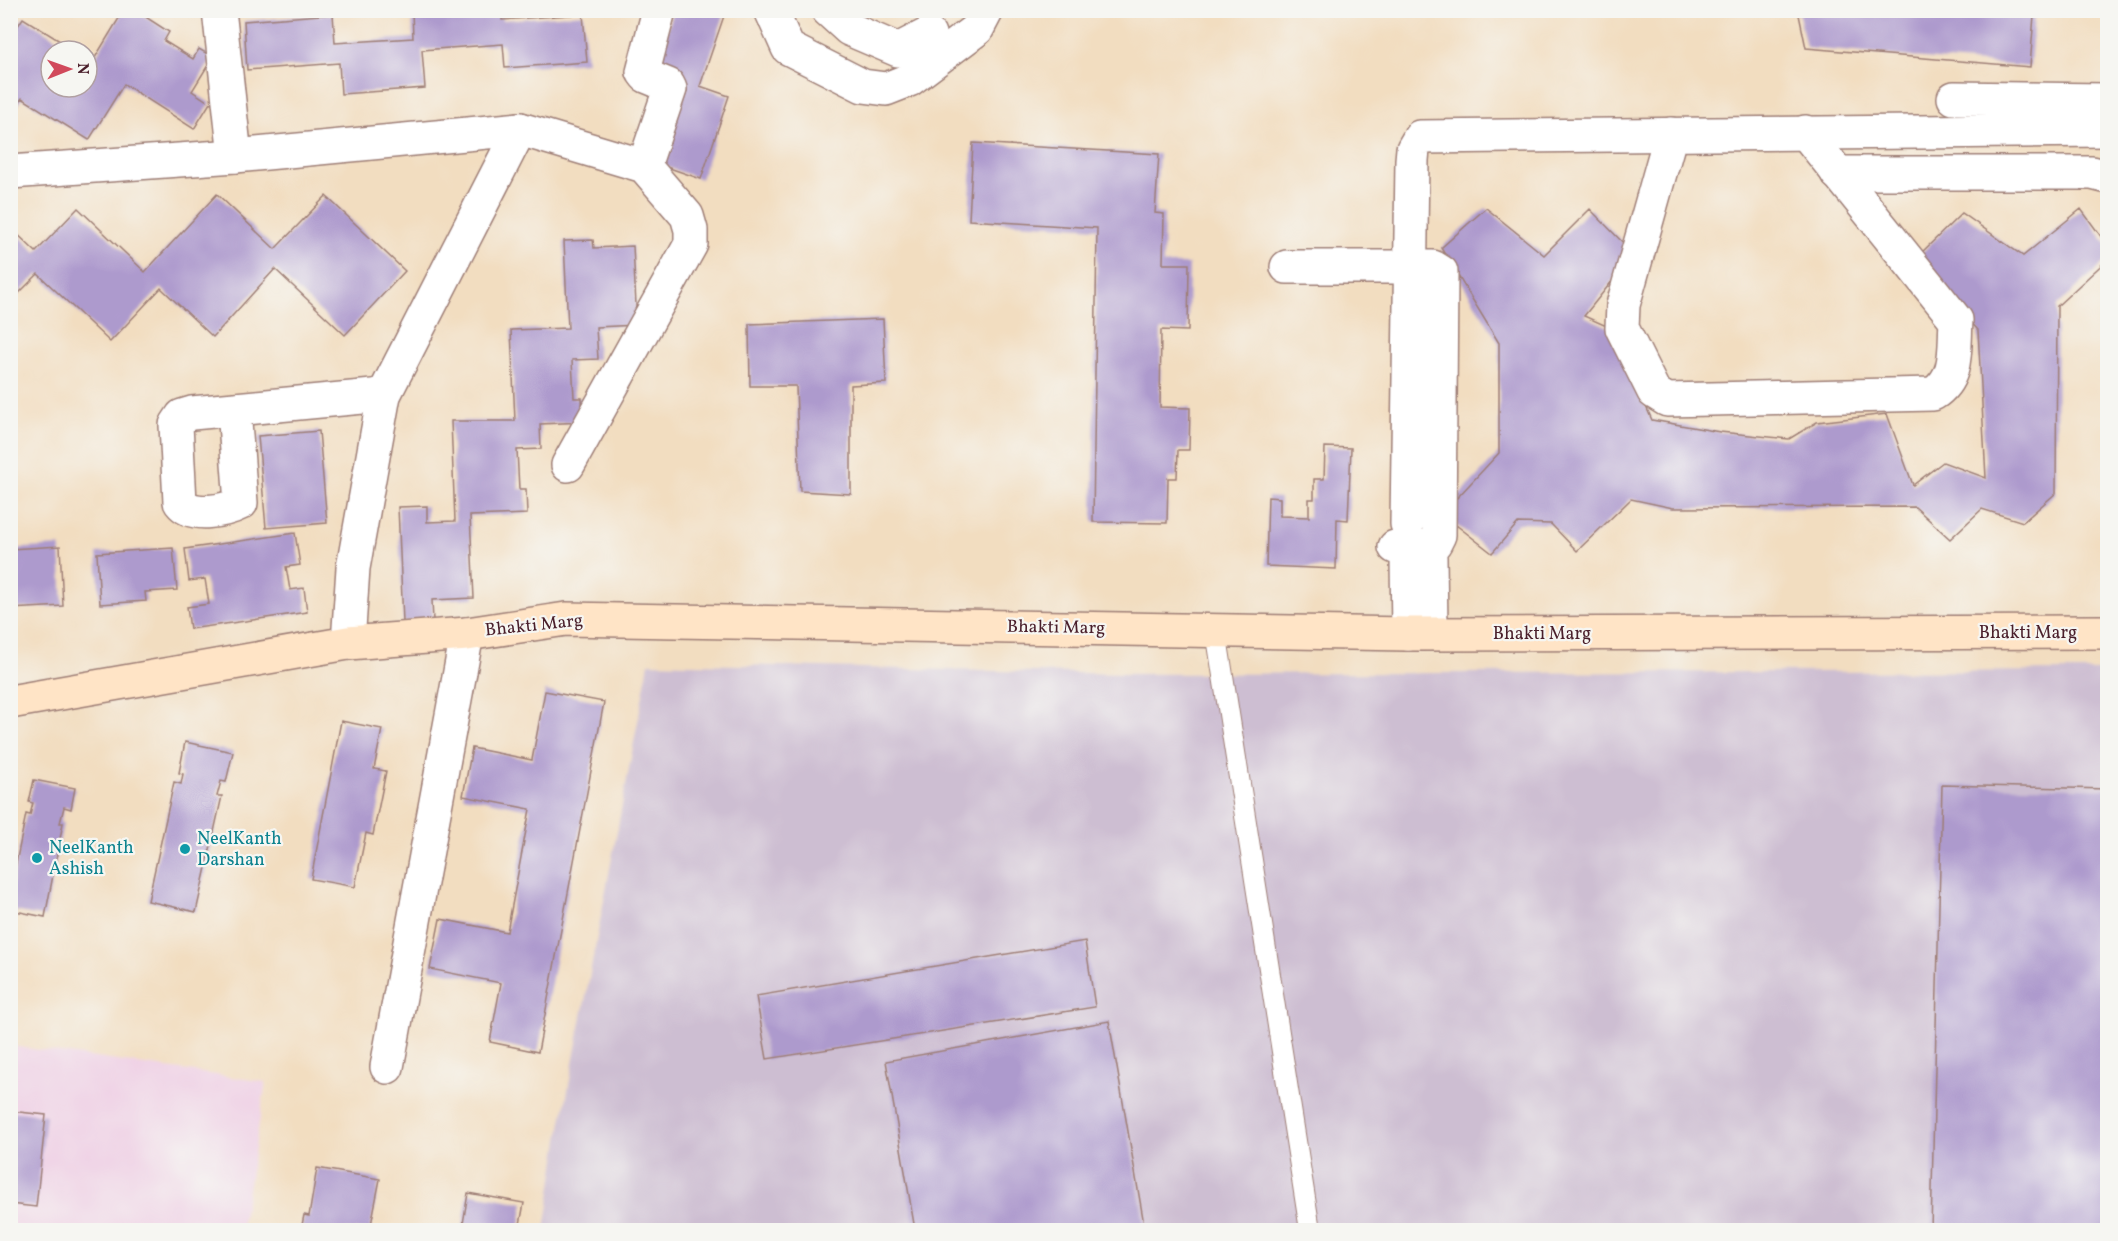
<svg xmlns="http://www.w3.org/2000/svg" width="2118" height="1241" font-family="Vollkorn,serif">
  <rect width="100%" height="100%" fill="#f6f6f2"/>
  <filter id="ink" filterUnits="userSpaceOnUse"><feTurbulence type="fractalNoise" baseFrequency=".0167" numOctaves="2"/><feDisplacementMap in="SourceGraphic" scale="12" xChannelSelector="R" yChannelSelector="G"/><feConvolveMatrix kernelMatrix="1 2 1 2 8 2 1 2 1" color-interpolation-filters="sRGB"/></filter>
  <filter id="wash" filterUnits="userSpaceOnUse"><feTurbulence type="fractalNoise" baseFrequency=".008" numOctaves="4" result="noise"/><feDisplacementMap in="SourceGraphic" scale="24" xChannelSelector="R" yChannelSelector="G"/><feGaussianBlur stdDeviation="1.35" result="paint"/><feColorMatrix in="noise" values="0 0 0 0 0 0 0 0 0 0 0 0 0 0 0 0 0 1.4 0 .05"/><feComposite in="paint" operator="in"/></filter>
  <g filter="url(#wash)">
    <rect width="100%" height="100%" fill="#f2ddc0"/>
    <polygon fill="#efd0e5" points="11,1046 266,1082 241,1230 11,1230"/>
    <polygon fill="#cdbed2" points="649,663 1122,674 2107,671 2107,1230 545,1230 561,1127"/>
    <g id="blocks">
      <g fill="#ad9acd">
        <polygon points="124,10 135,10 169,32 164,41 193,59 199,49 213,57 192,91 210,103 194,129 124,84 89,140 22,98 10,116 10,38 23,18 76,51 51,51 51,87 87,87 87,58 93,61"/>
        <polygon points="412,10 501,10 502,20 583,14 587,62 505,68 503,44 422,50 425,88 341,94 339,63 247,70 244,21 333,14 335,43 413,38"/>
        <polygon points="674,10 726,10 700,86 729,96 701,179 655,163 654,71"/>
        <polygon points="1798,10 1974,10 2034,15 2030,67 1806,48"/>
        <polygon points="973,143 1159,154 1155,213 1164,214 1163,264 1189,264 1188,331 1161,330 1160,407 1190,408 1189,450 1178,450 1177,478 1168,478 1167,523 1093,522 1097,228 969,220"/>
        <polygon points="217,194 275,249 326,196 405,271 345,335 275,269 213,337 161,288 110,342 38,274 10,302 10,227 36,252 78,208 145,272"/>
        <polygon points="1486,208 1544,255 1590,209 1634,254 1584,316 1611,328 1652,420 1720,432 1789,439 1817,422 1887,414 1913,485 1943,462 1986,478 1978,330 1915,259 1962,213 2023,256 2081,209 2108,246 2108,259 2057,306 2056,493 2023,522 1982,509 1950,539 1915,507 1673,508 1631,499 1577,551 1551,524 1518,523 1492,553 1442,514 1499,453 1499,343 1441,248"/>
        <polygon points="593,240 594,248 633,246 637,325 596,327 598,359 572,360 574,398 582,398 583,422 540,424 541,449 517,450 519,489 526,489 527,514 470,516 474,598 432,600 433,621 403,622 398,507 427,506 427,522 455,521 451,421 515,421 511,330 568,328 564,241"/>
        <polygon points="883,319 886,383 851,385 851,494 800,491 796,386 750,386 749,324"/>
        <polygon points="319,431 327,523 266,528 258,436"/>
        <polygon points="1325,447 1351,448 1348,520 1337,519 1336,569 1266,566 1268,497 1280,498 1280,516 1309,517 1309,499 1314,499 1314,479 1324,479"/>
        <polygon points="295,533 300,565 286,567 290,590 304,588 307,612 190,629 187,607 209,604 205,579 189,581 185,549"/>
        <polygon points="60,546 63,606 10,609 10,549"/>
        <polygon points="173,548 177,590 145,592 146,601 100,604 97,553"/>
        <polygon points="545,691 604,702 538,1052 490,1042 501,983 430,969 440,919 507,932 530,809 463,796 472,748 532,760"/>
        <polygon points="341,721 382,729 374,769 386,771 373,835 366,833 355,887 311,879"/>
        <polygon points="185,742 233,752 226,782 221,781 217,796 222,796 196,912 148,901 174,782 181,784 183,774 179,773"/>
        <polygon points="34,780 75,788 71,809 64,807 60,823 63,823 45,917 10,910 10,893 26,814 30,815 33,803 29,802"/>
        <polygon points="1942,785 2108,789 2108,1230 1931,1230"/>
        <polygon points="1085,941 1095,1007 767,1059 756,996"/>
        <polygon points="1109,1021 1145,1230 915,1230 886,1061"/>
        <polygon points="10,1111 46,1115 36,1207 10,1204"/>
        <polygon points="317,1168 380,1179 370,1230 301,1230 304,1215 309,1216"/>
        <polygon points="468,1193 524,1203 519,1230 462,1230"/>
      </g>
    </g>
  </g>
  <g filter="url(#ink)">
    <use href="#blocks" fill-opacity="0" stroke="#9e7e76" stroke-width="1.5"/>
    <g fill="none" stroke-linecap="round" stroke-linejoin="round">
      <g stroke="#9e7e76" stroke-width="22">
        <polyline id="lane" points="1216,631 1310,1230"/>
      </g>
      <g stroke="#9e7e76" stroke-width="36">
        <g id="street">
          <polyline points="219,10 235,156"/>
          <polyline points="771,10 788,48 863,86 886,89 909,80 977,29 987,10"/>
          <polyline points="828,10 849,29 898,50 929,34"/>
          <polyline points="1954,98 2108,100"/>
          <polyline points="520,129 644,166 687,216 691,230 691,244 568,465"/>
          <path d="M1671,134L1623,305L1622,328L1654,392L1667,400L1933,394C1959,378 1954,348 1956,320L1805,132"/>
          <polyline points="644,166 670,89 668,85 646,76 643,72 659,10"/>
          <polyline points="10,172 235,156 520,129 384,395 353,568 348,643"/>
          <polyline points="1837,173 2092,173 2108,177"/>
          <polyline points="1287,267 1433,267 1441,272 1439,535 1435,543 1425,546 1395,547"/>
          <path d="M234,409L241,503C225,511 192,518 180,502L176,425L182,416L192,413L384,395"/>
          <polyline points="1407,524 1412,160 1413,149 1420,137 2108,130"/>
          <polyline points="1407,556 1408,634"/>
          <polyline points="1430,557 1431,630"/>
          <polyline points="387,1067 467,634"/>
        </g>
      </g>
      <g stroke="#9e7e76" stroke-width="36">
        <polyline id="secondary" points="10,702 348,643 467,634 566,619 1408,634 2108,632"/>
      </g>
      <use href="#lane" stroke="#fff" stroke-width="20"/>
      <use href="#street" stroke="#fff" stroke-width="33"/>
      <use href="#secondary" stroke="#ffe4c6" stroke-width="33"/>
    </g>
  </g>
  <g fill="#0f9aa8" stroke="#f6f6f2" stroke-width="2">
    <circle cx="185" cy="849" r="6"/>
    <circle cx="37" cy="858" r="6"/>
  </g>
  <g text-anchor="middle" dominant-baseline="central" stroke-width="4.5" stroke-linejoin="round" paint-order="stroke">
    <g font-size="18" fill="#4a1f2b" stroke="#f6f6f2">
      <text transform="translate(534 626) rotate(-6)">Bhakti Marg</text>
      <text transform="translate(1056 628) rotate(1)">Bhakti Marg</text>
      <text x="2028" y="633">Bhakti Marg</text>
      <text x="1542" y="634">Bhakti Marg</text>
    </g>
    <g font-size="18" fill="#0d838f" stroke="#f6f6f2" text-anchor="start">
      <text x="197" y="839">NeelKanth<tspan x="197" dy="21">Darshan</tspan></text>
      <text x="49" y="848">NeelKanth<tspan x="49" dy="21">Ashish</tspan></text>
    </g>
  </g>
  <rect width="2118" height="1241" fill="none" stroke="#f6f6f2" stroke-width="36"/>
  <g transform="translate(69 69) rotate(89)"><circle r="28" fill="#f6f6f2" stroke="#b1a0a2" stroke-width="1.5"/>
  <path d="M0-4.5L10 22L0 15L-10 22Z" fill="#d1495b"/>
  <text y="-9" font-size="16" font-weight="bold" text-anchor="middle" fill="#4a1f2b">N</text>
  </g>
</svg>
